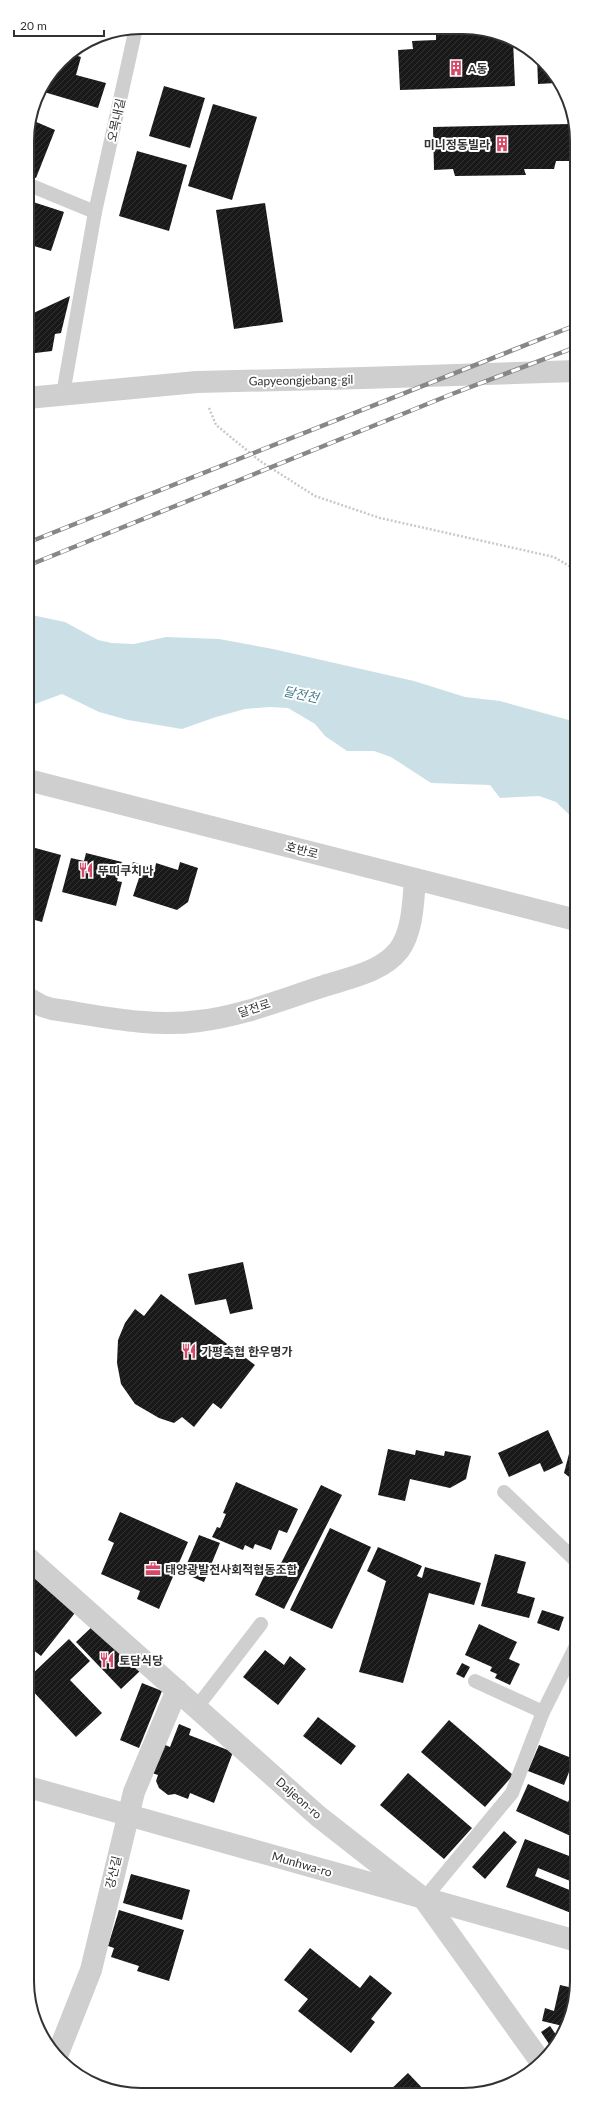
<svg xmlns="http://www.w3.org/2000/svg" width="604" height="2122" font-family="Lato,'Noto Sans KR',sans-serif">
  <defs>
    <pattern id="building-hatch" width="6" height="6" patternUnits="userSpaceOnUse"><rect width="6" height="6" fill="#191919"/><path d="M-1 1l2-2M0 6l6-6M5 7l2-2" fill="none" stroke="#323232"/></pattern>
  </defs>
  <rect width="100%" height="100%" fill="#fff"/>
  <polygon fill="#cbe0e6" points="27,614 65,622 98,640 112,643 134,644 166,637 219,639 273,649 414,681 465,697 500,701 576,722 576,821 556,802 539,796 500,798 490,785 431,783 391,757 374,751 347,751 325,736 315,724 288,708 270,707 245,709 216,717 182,729 128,720 99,712 62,694 27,707"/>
  <g fill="url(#building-hatch)">
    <polygon points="436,29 485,29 513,40 515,86 400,90 398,50 413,49 412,41 436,40"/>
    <polygon points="71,54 81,57 76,75 106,83 98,108 44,92 45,84 61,60"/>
    <polygon points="537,56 549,66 556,83 538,84"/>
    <polygon points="164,86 205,98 190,148 149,136"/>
    <polygon points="213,104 257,117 232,200 188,186"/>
    <polygon points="34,121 55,130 36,178 27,175 27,138"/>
    <polygon points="570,124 570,161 556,161 554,169 524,169 526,175 455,176 453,169 434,170 433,127"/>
    <polygon points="137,151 187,165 169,231 119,216"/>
    <polygon points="27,200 64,212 51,251 27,244"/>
    <polygon points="265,203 283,322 234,329 216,210"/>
    <polygon points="70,296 61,333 55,334 52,351 27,354 27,316"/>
    <polygon points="28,846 61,855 42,922 28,918"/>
    <polygon points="86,853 122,862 117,881 122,882 116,906 62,892 71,858 84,861"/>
    <polygon points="133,862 155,869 156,863 178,870 180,862 198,868 188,902 177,910 133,896 140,875 130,872"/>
    <polygon points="243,1262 253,1309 230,1314 226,1299 195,1305 188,1274"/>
    <polygon points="161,1294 255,1365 221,1409 213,1403 194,1427 182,1417 174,1423 159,1418 135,1404 121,1384 117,1363 118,1340 125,1323 135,1309 144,1316"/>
    <polygon points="576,1427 577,1427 577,1483 564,1473"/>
    <polygon points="548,1430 563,1463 544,1472 540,1463 509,1477 498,1453"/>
    <polygon points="388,1449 415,1455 416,1450 444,1456 445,1451 471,1456 466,1479 450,1488 410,1479 405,1501 378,1495"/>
    <polygon points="236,1482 298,1509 287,1533 279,1530 271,1550 255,1544 253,1549 245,1545 243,1550 212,1537 217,1527 220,1528 226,1514 223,1513"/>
    <polygon points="321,1485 342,1495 284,1609 255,1595 267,1570 275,1575"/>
    <polygon points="120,1512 188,1542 159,1609 137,1599 140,1591 101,1574 114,1543 108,1540"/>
    <polygon points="330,1528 371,1547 332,1629 290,1610"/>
    <polygon points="199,1535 220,1543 204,1582 183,1573"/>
    <polygon points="378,1547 422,1566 417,1576 422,1578 425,1567 481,1583 474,1605 429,1593 403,1683 359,1672 386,1581 367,1571"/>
    <polygon points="495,1554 526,1562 517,1593 535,1598 529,1618 481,1606"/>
    <polygon points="28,1570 78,1609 41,1656 28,1646"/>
    <polygon points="542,1610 564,1617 559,1631 537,1623"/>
    <polygon points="95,1624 140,1671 121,1689 76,1642"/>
    <polygon points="479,1624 517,1642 509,1659 520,1664 510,1685 495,1678 497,1674 490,1671 492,1667 465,1655"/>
    <polygon points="69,1639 90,1661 70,1680 102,1713 76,1737 28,1686 28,1678"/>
    <polygon points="265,1650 284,1665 290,1656 306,1669 278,1705 243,1677"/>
    <polygon points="462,1663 470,1667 464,1678 456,1674"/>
    <polygon points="142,1683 162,1691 139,1748 120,1740"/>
    <polygon points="318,1717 356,1746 341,1765 303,1736"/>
    <polygon points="449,1720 513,1775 485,1807 421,1752"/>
    <polygon points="179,1724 191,1729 189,1735 233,1752 214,1803 190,1793 188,1799 175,1794 168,1795 159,1788 156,1781 158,1775 152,1773 163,1744 170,1747"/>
    <polygon points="539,1745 574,1759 564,1785 528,1771"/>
    <polygon points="408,1773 472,1828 444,1859 380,1805"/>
    <polygon points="528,1784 568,1802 577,1784 577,1834 575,1838 516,1811"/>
    <polygon points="504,1831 517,1842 485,1879 472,1867"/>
    <polygon points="525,1839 577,1859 575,1883 538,1868 535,1876 577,1893 577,1899 571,1913 506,1887"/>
    <polygon points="131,1874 190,1890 182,1920 123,1903"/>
    <polygon points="119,1910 184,1930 169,1981 137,1971 139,1966 111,1957 114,1948 108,1946"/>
    <polygon points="310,1948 360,1988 370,1975 392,1993 371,2019 375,2022 351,2053 298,2011 308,1999 284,1980"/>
    <polygon points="560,1985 577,1989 567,2027 542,2021 545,2008 554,2011"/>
    <polygon points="550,2026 559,2039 553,2050 541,2032"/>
    <polygon points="408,2073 428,2094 386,2094"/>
  </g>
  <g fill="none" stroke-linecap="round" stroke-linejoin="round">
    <polyline stroke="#c9c9c9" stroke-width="2.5" stroke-dasharray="2 2" stroke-linecap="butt" points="209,408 216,425 260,461 315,496 380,518 554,557 576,570"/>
    <g stroke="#cfcfcf" stroke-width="14">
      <polyline points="27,184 95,212"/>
      <polyline points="63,394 95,212 136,28"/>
      <polyline points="504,1492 577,1562"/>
      <polyline points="475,1681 543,1712"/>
      <polyline points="197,1707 261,1624"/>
      <polyline points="424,1899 512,1793 543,1712 577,1644"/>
    </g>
    <g stroke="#cfcfcf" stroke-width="22">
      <polyline points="28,780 576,920"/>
      <path d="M28,998L42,1006L52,1009C100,1016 151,1028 199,1021C242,1016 283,999 324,986C349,978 382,972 399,950C413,931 413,902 415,880"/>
      <polyline points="28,1558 318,1816 424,1899 541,2062"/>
      <polyline points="28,1787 577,1941"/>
      <polyline points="57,2056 91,1970 134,1792 177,1690"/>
    </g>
    <polyline stroke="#cfcfcf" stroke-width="22" points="27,398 197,382 364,378 576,371"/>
    <g stroke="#878787" stroke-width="4.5">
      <g id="rail">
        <polyline points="27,543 576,325"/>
        <polyline points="27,566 452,394 576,347"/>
      </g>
    </g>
    <use href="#rail" stroke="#fff" stroke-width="3" stroke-dasharray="9" stroke-linecap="butt"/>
  </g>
  <defs>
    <g id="building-bare" transform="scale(1.2)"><path d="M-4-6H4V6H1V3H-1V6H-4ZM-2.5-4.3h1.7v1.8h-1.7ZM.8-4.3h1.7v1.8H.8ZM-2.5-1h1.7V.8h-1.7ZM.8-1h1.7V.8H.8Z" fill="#d54868" stroke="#fff" stroke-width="2.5" paint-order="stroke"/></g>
    <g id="restaurant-bare" transform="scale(1.2)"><path d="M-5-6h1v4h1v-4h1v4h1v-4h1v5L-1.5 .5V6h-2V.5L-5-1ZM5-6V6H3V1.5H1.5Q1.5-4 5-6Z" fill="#d54868" stroke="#fff" stroke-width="2.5" paint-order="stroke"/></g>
    <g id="office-bare" transform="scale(1.2)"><path d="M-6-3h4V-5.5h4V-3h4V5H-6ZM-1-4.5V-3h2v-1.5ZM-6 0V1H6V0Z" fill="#d54868" stroke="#fff" stroke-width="2.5" paint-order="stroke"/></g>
  </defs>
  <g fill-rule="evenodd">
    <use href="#building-bare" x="456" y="68"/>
    <use href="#building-bare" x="502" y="144"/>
    <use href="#restaurant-bare" x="86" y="870"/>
    <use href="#restaurant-bare" x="189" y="1351"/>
    <use href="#office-bare" x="153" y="1569"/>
    <use href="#restaurant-bare" x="107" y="1660"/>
  </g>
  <g text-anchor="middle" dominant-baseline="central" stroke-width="4" stroke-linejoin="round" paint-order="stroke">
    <g font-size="12" font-weight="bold" fill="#323232" stroke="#fff" text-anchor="start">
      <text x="468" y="68">A동</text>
      <text x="490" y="144" text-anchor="end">미니정동빌라</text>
      <text x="98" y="870">뚜띠쿠치나</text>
      <text x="201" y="1351">가평축협 한우명가</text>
      <text x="165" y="1569">태양광발전사회적협동조합</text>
      <text x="119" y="1660">토담식당</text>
    </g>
    <g font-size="12" fill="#323232" stroke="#fff">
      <text transform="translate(116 120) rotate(-78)">오목내길</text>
      <text transform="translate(301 380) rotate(-1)">Gapyeongjebang-gil</text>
      <text transform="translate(302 850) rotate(15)">호반로</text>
      <text transform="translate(254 1008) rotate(-18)">달전로</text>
      <text transform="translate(299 1798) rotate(41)">Daljeon-ro</text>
      <text transform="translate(302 1864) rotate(16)">Munhwa-ro</text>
      <text transform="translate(113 1872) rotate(-77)">강산길</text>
    </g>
    <g font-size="13" font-style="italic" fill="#477d8d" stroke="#fff">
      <text transform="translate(301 694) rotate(12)">달전천</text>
    </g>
  </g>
  <path d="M0 0H604V2122H0ZM141 34H463A107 107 0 0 1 570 141V1981A107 107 0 0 1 463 2088H141A107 107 0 0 1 34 1981V141A107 107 0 0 1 141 34Z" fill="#fff" fill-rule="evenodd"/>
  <path fill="none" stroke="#323232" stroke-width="2" d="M141 34H463A107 107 0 0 1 570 141V1981A107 107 0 0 1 463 2088H141A107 107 0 0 1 34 1981V141A107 107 0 0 1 141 34Z"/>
  <path d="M14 30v6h90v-6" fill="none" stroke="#323232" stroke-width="2"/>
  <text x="20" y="30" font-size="12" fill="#323232" stroke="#ffffff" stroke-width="3" paint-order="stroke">20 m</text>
</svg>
